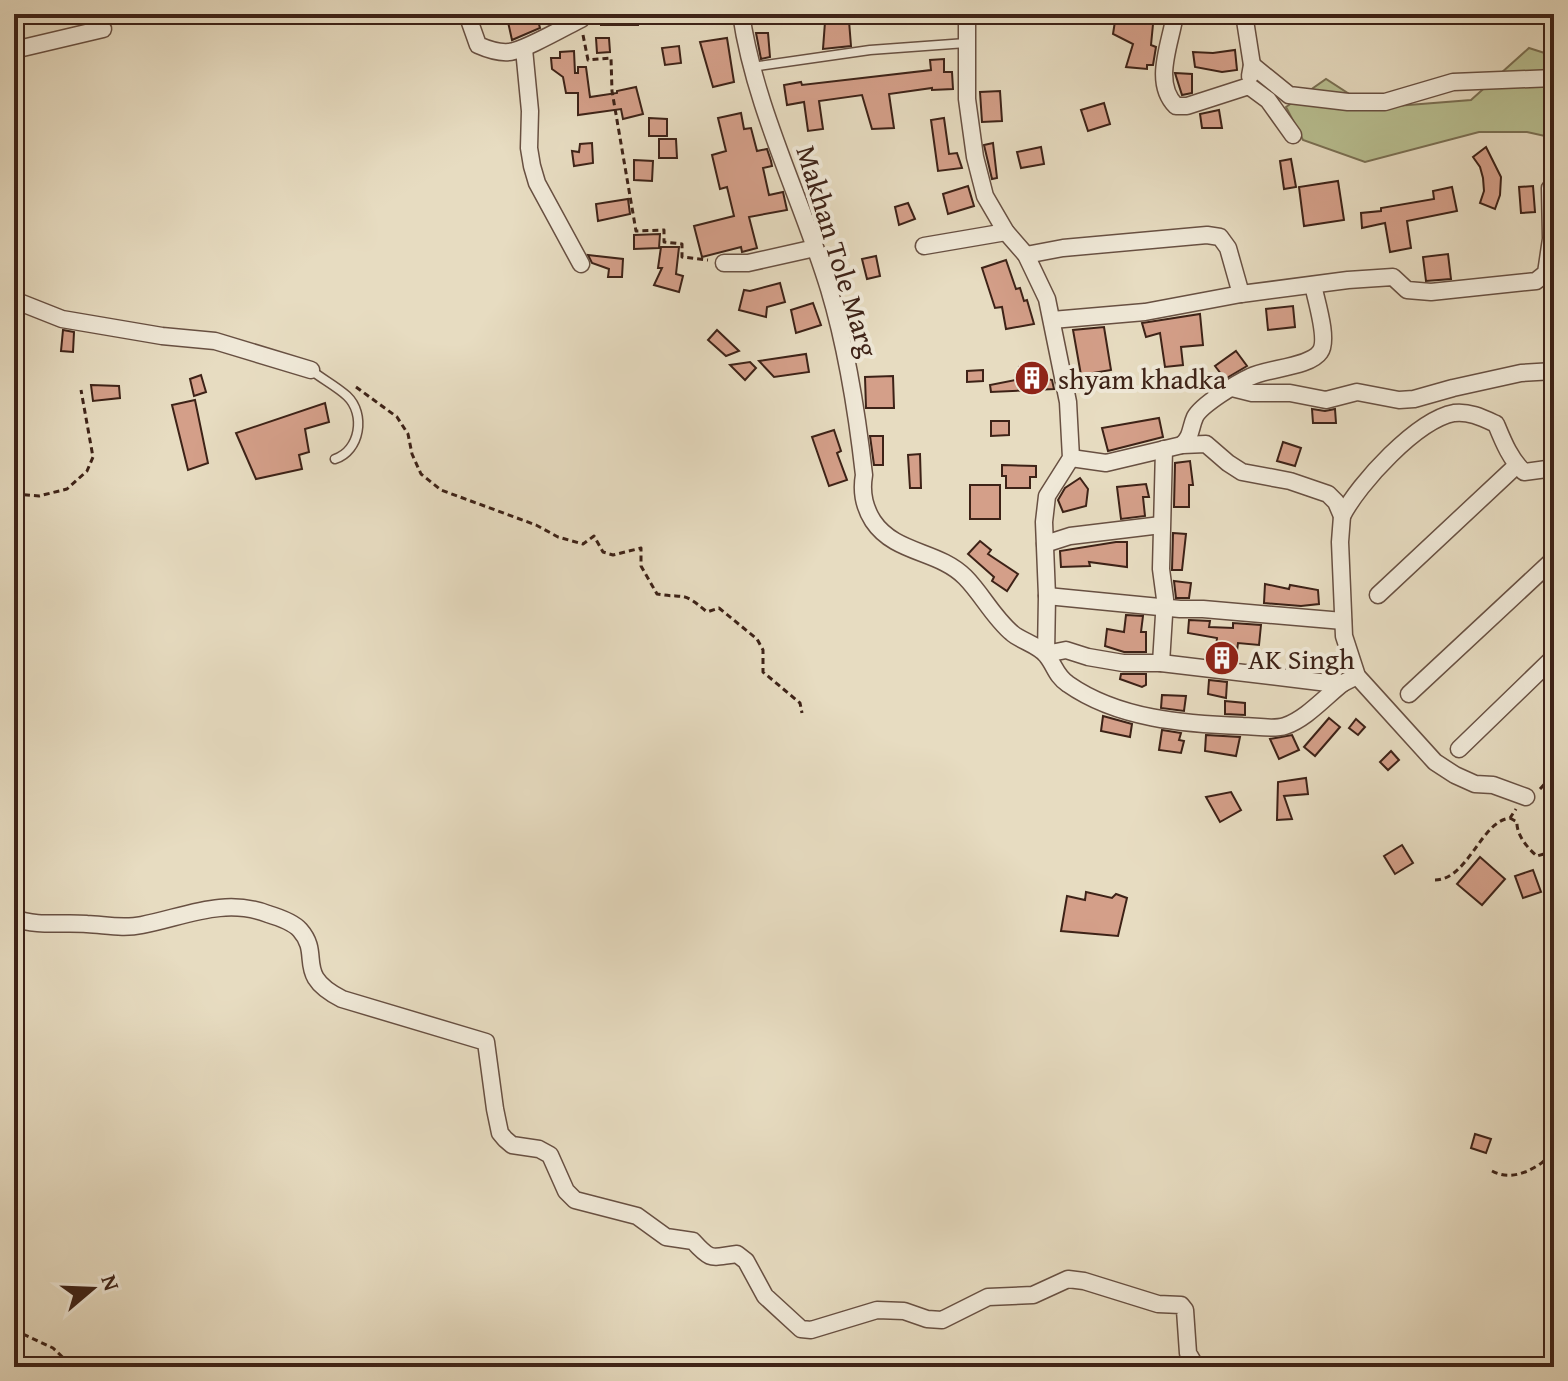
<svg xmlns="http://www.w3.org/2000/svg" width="1568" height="1381" font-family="'Gentium Book Plus',serif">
  <rect width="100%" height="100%" fill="#e7dcc1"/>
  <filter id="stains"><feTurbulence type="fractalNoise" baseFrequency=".0025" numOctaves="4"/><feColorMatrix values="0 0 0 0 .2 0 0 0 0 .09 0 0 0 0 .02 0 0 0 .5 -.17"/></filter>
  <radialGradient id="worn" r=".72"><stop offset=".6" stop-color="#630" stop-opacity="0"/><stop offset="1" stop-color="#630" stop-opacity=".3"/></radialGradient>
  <polygon fill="#b8bf91" stroke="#7a7054" stroke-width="2" points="1529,48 1554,56 1554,138 1527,132 1479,132 1365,162 1303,140 1286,107 1326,79 1371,108 1471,100"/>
  <g fill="#d49f89" stroke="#3d2217" stroke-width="2">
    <rect x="601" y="14" width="37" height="11"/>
    <polygon points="1137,14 1154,14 1151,45 1156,47 1153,65 1147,65 1147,69 1126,67 1133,44 1113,34 1116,15 1136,19"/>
    <polygon points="537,17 540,28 512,40 508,22"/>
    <polygon points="849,21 851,46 823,49 825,22"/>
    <polygon points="756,33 768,33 770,57 761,59"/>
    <polygon points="596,38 609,38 610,52 597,53"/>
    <polygon points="727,38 734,82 713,87 700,42"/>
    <polygon points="679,46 681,63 665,65 662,48"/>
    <polygon points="1235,50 1237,70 1222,72 1195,67 1193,52 1213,53"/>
    <polygon points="574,51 575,73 578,73 578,67 586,67 590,97 617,93 617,91 636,87 643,114 623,119 621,109 578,115 578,93 566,93 563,77 552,69 551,58 560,58 560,52"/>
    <polygon points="944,59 944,72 952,72 953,89 932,90 932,88 889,94 894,128 872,129 862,95 819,101 823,129 808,131 804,102 787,105 784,85 801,82 802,85 931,70 930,60"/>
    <polygon points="1175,73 1192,74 1192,93 1182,95"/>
    <polygon points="1000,91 1002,121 982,122 980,92"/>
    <polygon points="1104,103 1110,124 1088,131 1081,110"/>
    <polygon points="1219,110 1222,128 1202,128 1200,114"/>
    <polygon points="741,113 744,129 751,128 757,151 767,149 771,161 772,166 763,168 769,195 783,192 787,210 749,217 757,248 742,252 741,247 702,257 694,226 734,216 727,187 720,189 712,155 726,151 718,118"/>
    <polygon points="649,118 667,119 667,136 649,136"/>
    <polygon points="944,118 949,154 957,153 962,168 938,171 931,120"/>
    <polygon points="659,139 676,139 677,158 659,158"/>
    <polygon points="592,143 593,163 574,166 572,151 579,152 580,144"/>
    <polygon points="993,143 997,178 992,179 984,145"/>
    <polygon points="1041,147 1044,164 1021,168 1017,152"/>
    <polygon points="1486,147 1501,177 1500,195 1495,209 1480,203 1484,191 1483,178 1480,167 1473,157"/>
    <polygon points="1291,159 1296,187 1284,189 1280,161"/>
    <polygon points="634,160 653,161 652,181 634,180"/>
    <polygon points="1338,181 1344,220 1304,226 1299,187"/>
    <polygon points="968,186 974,206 948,214 943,194"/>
    <polygon points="1533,186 1535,212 1521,213 1519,187"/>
    <polygon points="1452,187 1457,211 1407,221 1411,248 1390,252 1385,223 1362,228 1361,213 1381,211 1381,208 1434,199 1433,191"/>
    <polygon points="628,199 630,214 598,221 596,204"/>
    <polygon points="908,203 915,219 899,225 895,207"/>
    <polygon points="660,234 659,248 634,249 634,235"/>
    <polygon points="661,247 679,247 676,274 683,276 679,292 654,285 662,268 658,268"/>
    <polygon points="1448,254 1451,279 1426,281 1423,257"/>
    <polygon points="588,255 623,259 622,277 608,277 609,269 592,263"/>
    <polygon points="876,256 880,276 867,279 862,259"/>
    <polygon points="1006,260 1016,289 1020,288 1024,301 1027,300 1034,324 1006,329 1002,307 995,308 982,268"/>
    <polygon points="780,283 785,302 767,307 766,317 739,310 744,290 750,291"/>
    <polygon points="813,303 821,325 796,333 791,310"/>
    <polygon points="1293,306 1295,327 1268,330 1266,309"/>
    <polygon points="1200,314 1203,345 1181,347 1183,365 1165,367 1160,333 1146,337 1142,323"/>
    <polygon points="1104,327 1111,370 1081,375 1073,330"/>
    <polygon points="63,330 74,332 73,352 61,351"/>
    <polygon points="717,330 739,351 726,356 708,340"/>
    <polygon points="1236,351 1247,366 1225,379 1215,366"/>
    <polygon points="806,354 809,372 774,377 759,361"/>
    <polygon points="750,362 756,368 745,380 730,365"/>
    <polygon points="1038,365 1040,377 1052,380 1054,389 991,392 990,385 1020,379 1019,367"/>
    <polygon points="983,370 983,381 967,382 967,371"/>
    <polygon points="201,375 206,392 194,396 190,379"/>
    <polygon points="893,376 894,408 866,408 865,377"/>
    <polygon points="91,385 119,386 120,398 93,401"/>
    <polygon points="195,400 208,463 188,470 172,405"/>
    <polygon points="325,403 329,422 305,429 309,452 299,455 302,469 256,479 236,433"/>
    <polygon points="1312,409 1325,411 1335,409 1336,423 1313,423"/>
    <polygon points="1159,418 1163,437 1108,451 1102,428"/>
    <polygon points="991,421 1009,421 1009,435 991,436"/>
    <polygon points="834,430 841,451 837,453 847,480 829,486 812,437"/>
    <polygon points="870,436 883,436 883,465 874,465"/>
    <polygon points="1283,442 1301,448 1295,466 1277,461"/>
    <polygon points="920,454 921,488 910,488 908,455"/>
    <polygon points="1190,461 1193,485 1189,485 1189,507 1174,507 1175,463"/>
    <polygon points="1002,465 1036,466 1036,477 1030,477 1030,488 1006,488 1006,476 1002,476"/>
    <polygon points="1080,478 1088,489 1086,506 1063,512 1058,500 1065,488"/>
    <polygon points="1146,484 1149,497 1143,497 1145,516 1121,519 1117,487"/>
    <rect x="970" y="485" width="30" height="34"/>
    <polygon points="1173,533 1186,534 1182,570 1172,570"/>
    <polygon points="980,541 991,550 988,554 1018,574 1007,591 992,581 994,577 968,554"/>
    <polygon points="1116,542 1127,542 1127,567 1089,562 1090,566 1061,567 1060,551"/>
    <polygon points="1174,581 1191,583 1189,598 1176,598"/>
    <polygon points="1265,584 1289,589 1290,585 1318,590 1319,604 1301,606 1264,603"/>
    <polygon points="1126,615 1143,616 1141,632 1146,632 1146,652 1124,652 1105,646 1107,629 1124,632"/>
    <polygon points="1189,620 1210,621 1209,627 1233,628 1233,623 1261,625 1259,645 1238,643 1237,651 1230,650 1228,660 1215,658 1217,638 1188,633"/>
    <polygon points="1121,674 1146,674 1146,685 1142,687 1120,679"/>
    <polygon points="1209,680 1227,682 1226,698 1208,694"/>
    <polygon points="1162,695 1186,696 1184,711 1161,708"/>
    <polygon points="1225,701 1245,703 1245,715 1225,714"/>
    <polygon points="1103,716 1132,724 1130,737 1101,731"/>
    <polygon points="1329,718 1340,727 1315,756 1304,747"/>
    <polygon points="1356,719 1365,727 1358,735 1349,728"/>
    <polygon points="1162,730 1181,733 1179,740 1184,741 1181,753 1159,750"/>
    <polygon points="1206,735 1240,737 1236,756 1205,751"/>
    <polygon points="1292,735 1299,750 1279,759 1270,739"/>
    <polygon points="1391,751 1399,760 1388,770 1380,762"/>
    <polygon points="1306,778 1308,794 1284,796 1292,819 1277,820 1278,782"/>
    <polygon points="1231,792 1241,810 1220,822 1206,797"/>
    <polygon points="1402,845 1413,863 1395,874 1384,856"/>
    <polygon points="1480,857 1505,879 1482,905 1457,884"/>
    <polygon points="1533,870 1541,892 1523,898 1515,876"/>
    <polygon points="1086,892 1112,898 1116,894 1127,898 1118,936 1061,931 1067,896 1085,900"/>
    <polygon points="1475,1134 1491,1139 1486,1153 1471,1148"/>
  </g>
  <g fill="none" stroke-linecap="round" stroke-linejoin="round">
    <g stroke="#685042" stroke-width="11">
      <g id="service">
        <polyline points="752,67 870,50 966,43"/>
        <path d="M311,370C322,379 336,386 347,396C366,414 360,451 335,459"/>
      </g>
    </g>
    <g stroke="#685042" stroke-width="19">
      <g id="minor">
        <path d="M467,14L478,45C487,49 498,53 509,52C523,51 565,27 581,19L580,14"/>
        <path d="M741,14C755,109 801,197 829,289C847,349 857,413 864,475C861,492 864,507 873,521C895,554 938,550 965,577C982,594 993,617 1012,633C1021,641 1039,645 1047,656C1055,666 1056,676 1068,684C1118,719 1184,724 1243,726C1255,726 1273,730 1285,726C1306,719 1325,697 1343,683"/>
        <polyline points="967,14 967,99 975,157 985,196 1006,232 1026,255 1047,299 1068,402 1071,458 1047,496 1044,522 1047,596 1046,654 1066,650 1088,657 1123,663 1161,663 1328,683 1343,683 1357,676"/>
        <path d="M1175,14C1171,43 1152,82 1176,106H1187L1249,86L1268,100L1293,135"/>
        <polyline points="1244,14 1252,65 1250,76"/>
        <polyline points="524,49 530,111 529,148 532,166 537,183 581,264"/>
        <polyline points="14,50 103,29"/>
        <polyline points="1252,65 1289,95 1348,102 1385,102 1453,82 1554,78"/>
        <polyline points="924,246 1006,232"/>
        <polyline points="1026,255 1063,248 1207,235 1220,237 1228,248 1241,294 1348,280 1393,277 1407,290 1431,292 1536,281 1546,273 1551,239 1550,188"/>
        <polyline points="724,263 748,263 815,248"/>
        <polyline points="14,300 62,319 162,336 215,341 311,370"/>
        <polyline points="1052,320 1145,312 1241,294"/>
        <polyline points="1232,388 1252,393 1290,393 1326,400 1357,392 1399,400 1414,399 1453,388 1521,373 1554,371"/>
        <path d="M1182,445C1192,436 1190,428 1195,417C1201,405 1237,383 1250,377C1268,368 1310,367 1320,352C1329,340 1316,300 1313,285"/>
        <polyline points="1071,458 1106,463 1182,445 1206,444 1228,463 1242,472 1290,481 1328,494 1336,502 1342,516 1340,542 1344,636 1357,676 1435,762 1455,775 1475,784 1493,785 1526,797"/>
        <path d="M1342,516C1359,483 1417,420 1454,413C1469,411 1483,418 1496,424C1503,441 1510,459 1524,472L1554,468"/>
        <polyline points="1045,544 1070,536 1161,525"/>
        <polyline points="1378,595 1517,465"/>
        <polyline points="1047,596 1180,609 1203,609 1343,621"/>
        <polyline points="1161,663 1165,599 1161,569 1164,449"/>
        <polyline points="1409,694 1554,559"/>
        <polyline points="1459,749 1554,657"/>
        <path d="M14,918C37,927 62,922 87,924C106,925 123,929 142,925C184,917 224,897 268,914C278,917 293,922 300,930C323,956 293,974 342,999L486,1042L495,1109L500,1133L505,1139L512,1145L539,1149L550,1155L566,1191L575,1200L637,1216L666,1237L693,1241C712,1262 711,1257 737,1254L746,1261L765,1296L801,1329L811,1330L877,1310L904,1311L927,1319L942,1320L988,1297L1033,1295L1068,1279L1084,1281L1158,1304L1181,1305L1185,1310L1188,1353L1196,1367"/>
      </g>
    </g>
    <g stroke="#3d2217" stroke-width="3" stroke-dasharray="6 4" stroke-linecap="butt">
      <polyline points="115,22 124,14"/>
      <polyline points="583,35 588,60 611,58 612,91 636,231 664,230 664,242 682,244 682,257 708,260"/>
      <path d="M356,387L397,417L408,434L412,454L421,474L441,490L536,525L558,537L583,544L594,536L603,552L613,555L641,548V566L657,594C686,599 681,590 707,612L719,608L757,639L763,650V672L800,703L802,713"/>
      <polyline points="14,494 39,496 67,489 87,471 93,457 81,390"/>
      <polyline points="1540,789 1554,774"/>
      <path d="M1510,818L1517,822C1516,834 1528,849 1537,856L1554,851"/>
      <path d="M1435,880C1468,880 1481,821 1510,818L1516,809"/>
      <path d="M1492,1171C1507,1179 1522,1175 1537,1166C1544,1162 1545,1158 1554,1157"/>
      <polyline points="14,1330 53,1348 73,1367"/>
    </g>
    <use href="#service" stroke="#efe8d7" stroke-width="8"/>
    <use href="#minor" stroke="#efe8d7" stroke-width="16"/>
  </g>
  <defs>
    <g id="building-disc" transform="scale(1.8)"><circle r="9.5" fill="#8f2418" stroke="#efe8d7"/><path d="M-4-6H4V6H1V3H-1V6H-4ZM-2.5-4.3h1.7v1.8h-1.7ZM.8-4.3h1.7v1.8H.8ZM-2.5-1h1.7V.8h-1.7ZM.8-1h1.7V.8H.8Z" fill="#fff"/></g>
  </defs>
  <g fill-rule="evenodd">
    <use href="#building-disc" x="1032" y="378"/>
    <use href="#building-disc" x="1222" y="658"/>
  </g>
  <g text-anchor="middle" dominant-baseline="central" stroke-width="8" stroke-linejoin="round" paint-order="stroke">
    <g font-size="28" fill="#3d2217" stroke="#efe8d7">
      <text transform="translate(838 251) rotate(73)">Makhan Tole Marg</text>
    </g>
    <g font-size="28" fill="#3d2217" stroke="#efe8d7" text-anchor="start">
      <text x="1058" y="378">shyam khadka</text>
      <text x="1248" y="658">AK Singh</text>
    </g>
  </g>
  <rect width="1568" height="1381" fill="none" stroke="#e7dcc1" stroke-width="48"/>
  <rect x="16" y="16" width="1536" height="1349" fill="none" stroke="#3d2217" stroke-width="4"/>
  <rect x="24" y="24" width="1520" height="1333" fill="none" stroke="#3d2217" stroke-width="2"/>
  <g transform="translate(92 1289) rotate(71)" stroke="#efe8d7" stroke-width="6" paint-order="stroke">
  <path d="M0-6L14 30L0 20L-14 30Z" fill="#3d2217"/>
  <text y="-12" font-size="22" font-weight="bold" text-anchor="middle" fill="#3d2217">N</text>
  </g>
  <rect width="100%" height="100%" filter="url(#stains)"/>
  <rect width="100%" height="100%" fill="url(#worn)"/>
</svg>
